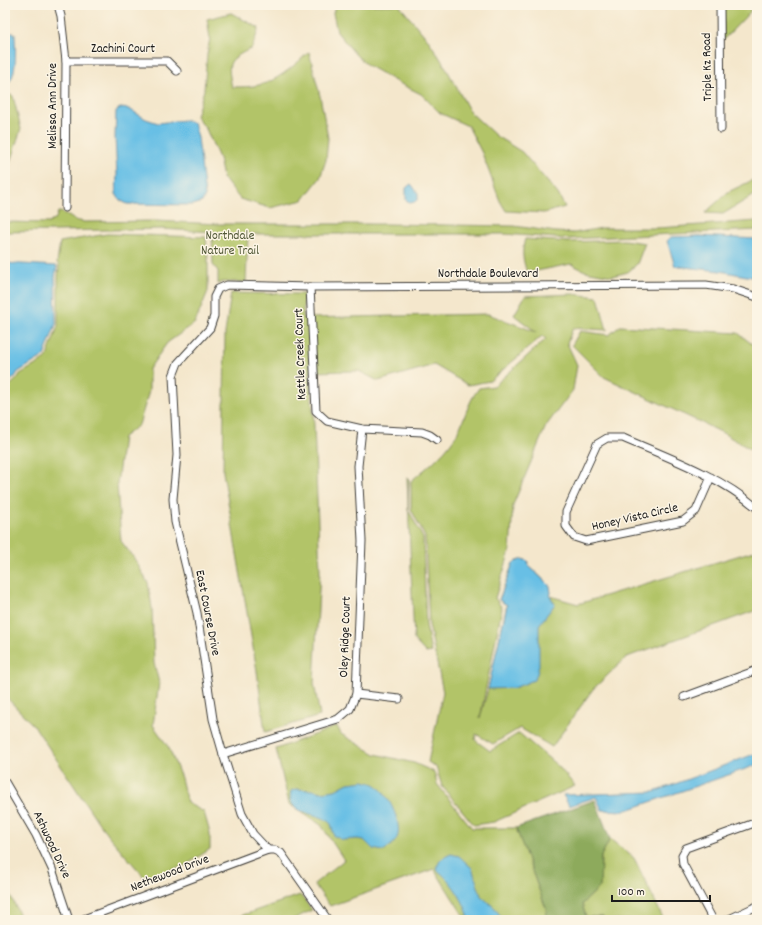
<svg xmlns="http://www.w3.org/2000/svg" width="762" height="925" font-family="Dekko,sans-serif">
  <rect width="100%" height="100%" fill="#fcf5e5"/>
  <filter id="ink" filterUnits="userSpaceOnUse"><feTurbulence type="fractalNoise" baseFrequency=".025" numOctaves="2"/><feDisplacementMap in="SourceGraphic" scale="8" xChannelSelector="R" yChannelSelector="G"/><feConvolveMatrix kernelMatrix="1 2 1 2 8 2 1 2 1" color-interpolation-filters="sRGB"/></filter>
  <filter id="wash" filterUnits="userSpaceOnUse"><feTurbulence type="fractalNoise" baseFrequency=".012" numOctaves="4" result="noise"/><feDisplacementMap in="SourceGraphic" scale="16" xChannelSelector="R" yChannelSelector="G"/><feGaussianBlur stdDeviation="0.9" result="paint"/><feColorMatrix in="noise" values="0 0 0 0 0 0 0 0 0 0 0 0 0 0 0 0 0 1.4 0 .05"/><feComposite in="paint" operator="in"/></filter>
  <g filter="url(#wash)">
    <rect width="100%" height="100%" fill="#f4e7cc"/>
    <g fill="#b2c467" stroke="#677042">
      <polygon points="336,5 399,5 429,41 445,66 470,112 496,136 522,152 558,194 565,207 544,213 506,211 500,201 482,153 468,126 440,113 421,94 395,81 367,65 356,55 337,32 333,13"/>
      <polygon points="723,5 751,5 750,12 723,40"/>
      <path d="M231,13L259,28L252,48C229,60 226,60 232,87C243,87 255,87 266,83C282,77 297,63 309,52L320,96L328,138L326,160L320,178L303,200L270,208L240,199L223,178L219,158L206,129L196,116L204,90L207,55L210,38L207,19Z"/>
      <polygon points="5,93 13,96 21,129 10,162 5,169"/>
      <polygon points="757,178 757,196 754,195 723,214 705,213 728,192"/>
      <path d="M58,212C65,212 68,216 73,219C76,221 81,221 84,222L155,221L219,224H386L514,226L556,232L574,233L602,228H658L757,221V230L569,239L504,234H248L246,282H222L218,284V271L213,265L212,232L162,229L5,232V222L49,223L56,218Z"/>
      <polygon points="107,234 206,237 208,259 208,291 195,323 167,343 149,369 149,391 139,425 123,437 117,484 121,541 134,558 148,583 152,608 154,663 159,683 153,725 169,748 181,778 187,803 204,812 210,833 210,849 186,865 146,879 112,840 98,822 35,727 5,696 5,390 17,379 20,374 46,359 58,326 58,277 59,265 57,263 60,242"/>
      <path d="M525,239L569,242L624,240L645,243L637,264L628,272L612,276L585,271L571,264L527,273C523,260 521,253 525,239Z"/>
      <path d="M231,293L304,294L303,318L488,314L536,332L514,315L525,296L573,294L598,297L607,330L573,328L567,343L577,365L573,390L546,426L513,505L510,551L495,598L502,608L480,718L488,689L507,605L499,600L513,563L522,559L528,561L529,566L550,586V596L578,604L757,550V610L627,657L593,689L552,747L520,728L493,744L476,734L475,740L490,751L519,733L559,767L575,786L494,822L474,825L442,786L436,767L428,762L443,692L429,625L425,537L411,509V481C425,469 442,456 453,440C464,425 466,404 479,388L494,386L546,339L542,336L490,381L468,385L434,365L378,381L359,371L310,372L314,425L320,571L314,683L320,716L265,732L257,671L223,472L225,333Z"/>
      <polygon points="620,326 738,333 757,348 757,453 721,432 604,377 572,345 580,331 609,335"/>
      <polygon points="407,478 409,479 408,509 423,538 426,625 431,652 426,653 414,640"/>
      <polygon points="337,726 341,734 375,754 414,763 434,772 437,784 472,828 516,828 547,911 545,920 464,920 465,918 434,869 330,906 314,884 344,860 321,825 289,804 276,749"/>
      <polygon points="610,839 634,858 664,920 605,920 603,917 586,917 582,904 600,887 601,856"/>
      <polygon points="5,884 22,920 5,920"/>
      <polygon points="300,895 312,910 292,920 229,920"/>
    </g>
    <polygon fill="#8daa5c" stroke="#54633c" points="595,800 610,839 601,856 600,887 582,904 586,917 603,917 605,920 545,920 547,911 516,828"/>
    <g fill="#68bfe5" stroke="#426e80">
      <path d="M5,33H15C15,48 19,77 5,86Z"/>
      <polygon points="120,108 129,109 146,119 158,123 184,120 194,123 198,138 205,196 202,202 193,205 127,204 120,200 116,194 117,175 115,137 116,111"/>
      <path d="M411,184L418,193V199C413,204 411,203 406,200V188Z"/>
      <polygon points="700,236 757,239 757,278 720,271 675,266 667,241 671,237"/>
      <polygon points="5,263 57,266 55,277 56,324 44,356 18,372 15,377 5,385"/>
      <polygon points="522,559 528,561 529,566 550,586 551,593 550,596 555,604 539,625 539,665 537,674 534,680 514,688 488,689 507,605 499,600 513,563"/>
      <polygon points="757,753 757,765 624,811 602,810 596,797 569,806 563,795 654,792"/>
      <path d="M364,781C368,782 373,783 376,785C388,794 401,820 398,835C396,843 389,847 383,851L373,849L364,840L357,839L343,840L334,836L331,824C328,821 324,818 320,817C307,812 286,811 291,791L295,789L312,790L321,792L335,790L348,783Z"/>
      <path d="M451,854L459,856L472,868L481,896L495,908L503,920H469C467,904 450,879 437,870C438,860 442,858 451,854Z"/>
    </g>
  </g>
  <g filter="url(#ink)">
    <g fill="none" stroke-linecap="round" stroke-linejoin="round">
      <g stroke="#3c3a36" stroke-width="9">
        <g id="street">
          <polyline points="58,5 61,16 66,61 65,208"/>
          <polyline points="720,5 721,129"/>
          <polyline points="66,61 167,61 177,71"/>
          <polyline points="310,287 316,411 327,421 362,429 422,432 430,435 437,440"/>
          <path d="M711,477L696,511L683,521L586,541L574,537L566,526V512L597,444L607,438H623C669,458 718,475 757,508"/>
          <polyline points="356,694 399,699"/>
          <polyline points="684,697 757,670"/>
          <polyline points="223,754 338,719 350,709 356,694 362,541 358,466 362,429"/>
          <polyline points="5,782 36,835 52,869 69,920"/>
          <polyline points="81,920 268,850"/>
          <polyline points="328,920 281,853 275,850 268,850 253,834 242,814 223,754 213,719 197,613 175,522 173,499 177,455 173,376 178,363 210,328 214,316 214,297 218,289 227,285 310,287 706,285 733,289 757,297"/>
          <polyline points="713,920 683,864 682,855 686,848 757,822"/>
          <polyline points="727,920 757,906"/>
        </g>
      </g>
      <use href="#street" stroke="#fff" stroke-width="7"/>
    </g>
  </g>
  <g text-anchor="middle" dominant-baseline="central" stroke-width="3" stroke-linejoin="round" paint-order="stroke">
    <g font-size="13" fill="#1c1c1c" stroke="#fcf5e5">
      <text x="123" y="49">Zachini Court</text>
      <text transform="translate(708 67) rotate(-91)">Triple Kz Road</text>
      <text transform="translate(53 106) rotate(-90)">Melissa Ann Drive</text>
      <text x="488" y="274">Northdale Boulevard</text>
      <text transform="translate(301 354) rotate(-92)">Kettle Creek Court</text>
      <text transform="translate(635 518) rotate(-13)">Honey Vista Circle</text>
      <text transform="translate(207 613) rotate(79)">East Course Drive</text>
      <text transform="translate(346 637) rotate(-88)">Oley Ridge Court</text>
      <text transform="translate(51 845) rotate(65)">Ashwood Drive</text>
      <text transform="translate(170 874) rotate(-21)">Nethewood Drive</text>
    </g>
    <g font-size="13" fill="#505736" stroke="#fcf5e5">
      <text x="230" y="236">Northdale<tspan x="230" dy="15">Nature Trail</tspan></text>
    </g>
  </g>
  <rect width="762" height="925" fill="none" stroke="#fcf5e5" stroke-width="20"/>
  <path d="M612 895v6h98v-6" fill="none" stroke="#1c1c1c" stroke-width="2"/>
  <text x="618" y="895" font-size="12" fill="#1c1c1c" stroke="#fcf5e5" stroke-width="3" paint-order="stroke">100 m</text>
</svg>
